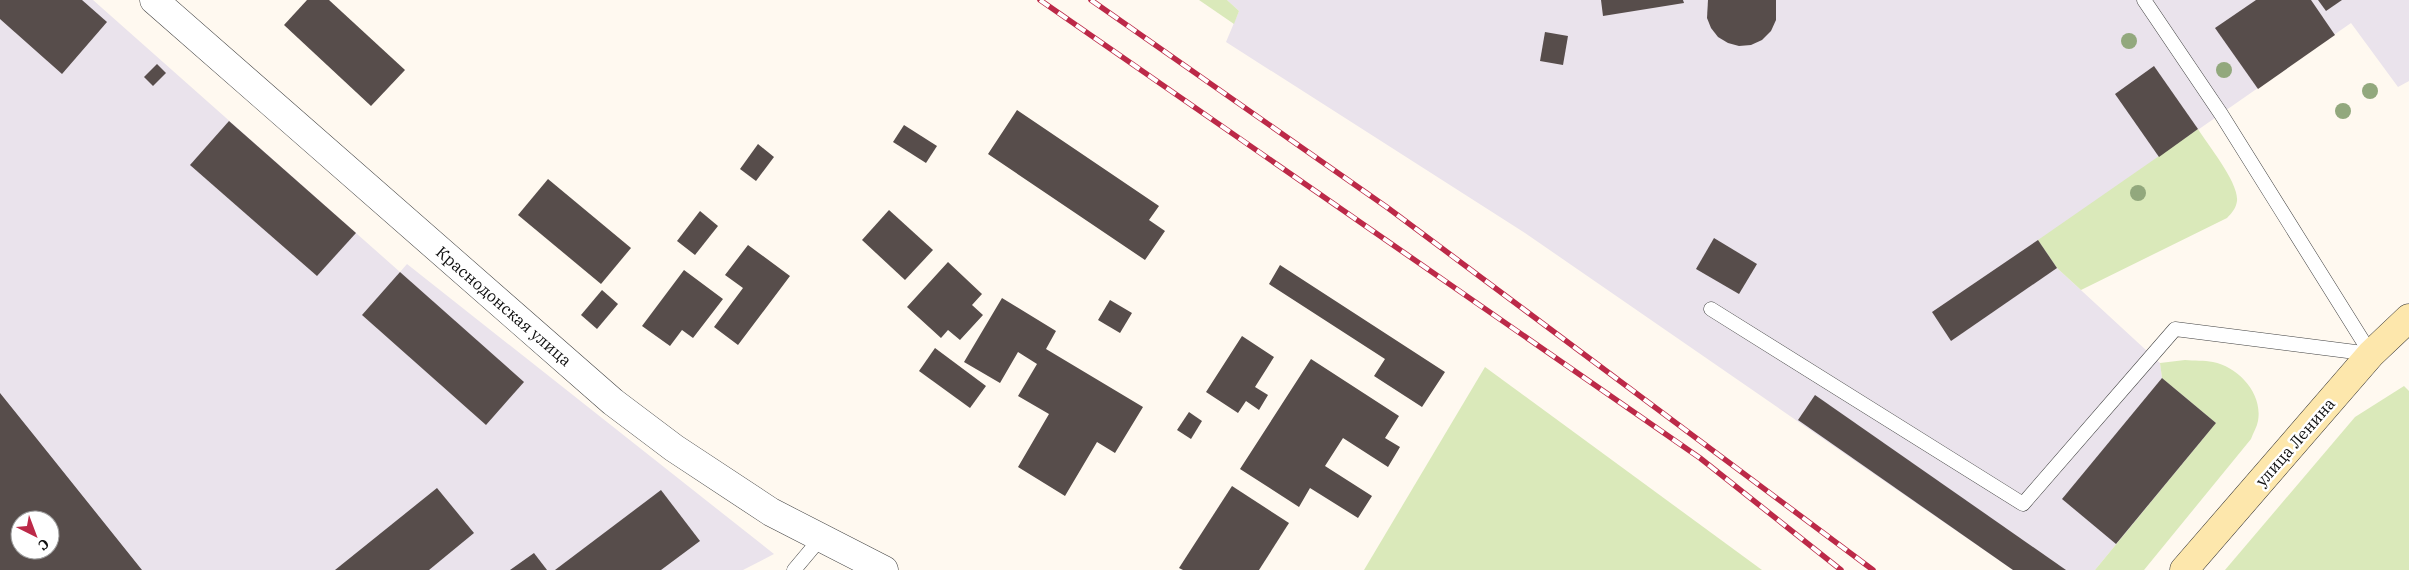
<svg xmlns="http://www.w3.org/2000/svg" width="2409" height="570" font-family="'IBM Plex Serif',serif">
  <rect width="100%" height="100%" fill="#fff9f0"/>
  <g fill="#eae3ec" fill-rule="evenodd">
    <path d="M0,0H93L400,272L407,264L774,554L743,570H0ZM20,520H50V550H20Z"/>
    <polygon points="1227,0 2409,0 2409,81 2398,87 2351,23 2159,157 2057,268 2160,363 2162,378 2216,423 2095,570 2013,570 1525,233 1226,42 1239,11"/>
  </g>
  <g fill="#dae9ba">
    <polygon points="1199,0 1227,0 1239,11 1234,24"/>
    <path d="M2198,129C2208,145 2239,183 2237,201C2236,208 2232,213 2227,218L2081,290L2057,268L2038,240Z"/>
    <path d="M2185,360C2194,361 2204,360 2213,362C2238,367 2263,393 2258,421C2257,427 2253,433 2251,439L2144,570H2095L2216,423L2162,378L2160,363Z"/>
    <polygon points="1485,367 1762,570 1364,570"/>
    <polygon points="2404,386 2409,391 2409,570 2225,570 2355,417"/>
  </g>
  <g fill="#574d4b" fill-rule="evenodd">
    <polygon points="0,0 82,0 107,22 62,74 0,19"/>
    <polygon points="307,0 329,0 405,70 371,106 284,25"/>
    <polygon points="1601,0 1683,0 1684,3 1603,16"/>
    <polygon points="1708,0 1776,0 1776,20 1771,31 1762,40 1751,45 1739,46 1728,43 1718,37 1711,28 1707,18"/>
    <polygon points="2256,0 2311,0 2335,35 2258,89 2215,28"/>
    <polygon points="2318,0 2342,0 2326,11"/>
    <polygon points="1545,32 1568,36 1563,65 1540,61"/>
    <polygon points="157,64 166,73 153,86 144,77"/>
    <polygon points="2154,66 2198,129 2159,157 2115,94"/>
    <polygon points="1017,110 1159,206 1149,220 1165,231 1145,260 988,154"/>
    <polygon points="229,121 356,233 317,276 190,165"/>
    <polygon points="904,125 937,146 926,163 893,142"/>
    <polygon points="758,144 774,157 756,181 740,169"/>
    <polygon points="548,179 631,248 601,284 518,215"/>
    <polygon points="889,210 933,250 905,280 862,240"/>
    <polygon points="700,211 718,226 695,255 677,241"/>
    <polygon points="1714,238 1757,264 1739,294 1696,269"/>
    <polygon points="2038,240 2057,268 1951,341 1932,312"/>
    <polygon points="748,245 790,276 738,345 714,327 743,288 725,275"/>
    <polygon points="948,262 982,294 972,305 983,315 960,340 948,330 941,338 907,307"/>
    <polygon points="1280,265 1445,372 1422,407 1374,376 1385,359 1269,284"/>
    <polygon points="684,270 723,299 693,338 682,330 670,346 642,326"/>
    <polygon points="400,272 524,382 486,425 362,315"/>
    <polygon points="602,290 618,304 597,329 581,315"/>
    <polygon points="1002,298 1056,331 1046,349 1143,407 1115,453 1097,442 1065,496 1018,467 1049,414 1018,396 1037,364 1018,352 1000,383 964,362"/>
    <polygon points="1110,300 1132,313 1120,333 1098,320"/>
    <polygon points="1242,336 1274,357 1255,387 1268,395 1259,410 1246,401 1238,413 1206,392"/>
    <polygon points="935,348 986,386 970,408 919,371"/>
    <polygon points="1311,359 1399,416 1385,438 1400,447 1388,467 1343,438 1325,466 1372,496 1358,518 1310,488 1299,507 1240,469"/>
    <polygon points="2162,378 2216,423 2116,544 2062,499"/>
    <path d="M0,393L37,439L142,570H0ZM20,520H50V550H20Z"/>
    <polygon points="1815,395 2066,570 2013,570 1798,420"/>
    <polygon points="1189,412 1202,421 1191,439 1177,430"/>
    <polygon points="1232,486 1289,523 1259,570 1183,570 1179,568"/>
    <polygon points="437,488 474,533 429,570 335,570"/>
    <polygon points="661,490 700,541 661,570 555,570"/>
    <polygon points="534,553 547,570 510,570"/>
  </g>
  <g fill="none" stroke-linecap="round" stroke-linejoin="round">
    <g stroke="#414141" stroke-width="15">
      <g id="lane">
        <polyline points="2144,0 2221,114 2371,354"/>
        <polyline points="1711,309 2023,504 2175,329 2371,354"/>
        <polyline points="794,570 820,539"/>
      </g>
    </g>
    <g stroke="#414141" stroke-width="29">
      <polyline id="street" points="154,0 613,402 674,448 771,512 884,570"/>
    </g>
    <g stroke="#303030" stroke-width="29">
      <polyline id="secondary" points="2184,570 2371,354 2409,318"/>
    </g>
    <use href="#lane" stroke="#fff" stroke-width="14"/>
    <use href="#street" stroke="#fff" stroke-width="28"/>
    <use href="#secondary" stroke="#fde7ac" stroke-width="28"/>
    <g stroke="#bc2948" stroke-width="5.5">
      <g id="rail">
        <polyline points="1040,0 1700,458 1841,570"/>
        <polyline points="1091,0 1388,208 1873,570"/>
      </g>
    </g>
    <use href="#rail" stroke="#fff" stroke-width="4" stroke-dasharray="11" stroke-linecap="butt"/>
  </g>
  <g fill="#92a87d">
    <circle cx="2129" cy="41" r="8"/>
    <circle cx="2224" cy="70" r="8"/>
    <circle cx="2370" cy="91" r="8"/>
    <circle cx="2343" cy="111" r="8"/>
    <circle cx="2138" cy="193" r="8"/>
  </g>
  <g text-anchor="middle" dominant-baseline="central" stroke-width="5" stroke-linejoin="round" paint-order="stroke">
    <g font-size="16" fill="#0e0e0e" stroke="#fff">
      <text transform="translate(504 306) rotate(41)">Краснодонская улица</text>
      <text transform="translate(2295 442) rotate(-49)">улица Ленина</text>
    </g>
  </g>
  <g transform="translate(35 535) rotate(138)"><circle r="24" fill="#ffffff" stroke="#9f9f9f"/>
  <path d="M0-4L9 19L0 12L-9 19Z" fill="#bc2948"/>
  <text y="-8" font-size="14" font-weight="bold" text-anchor="middle" fill="#0e0e0e">С</text>
  </g>
</svg>
